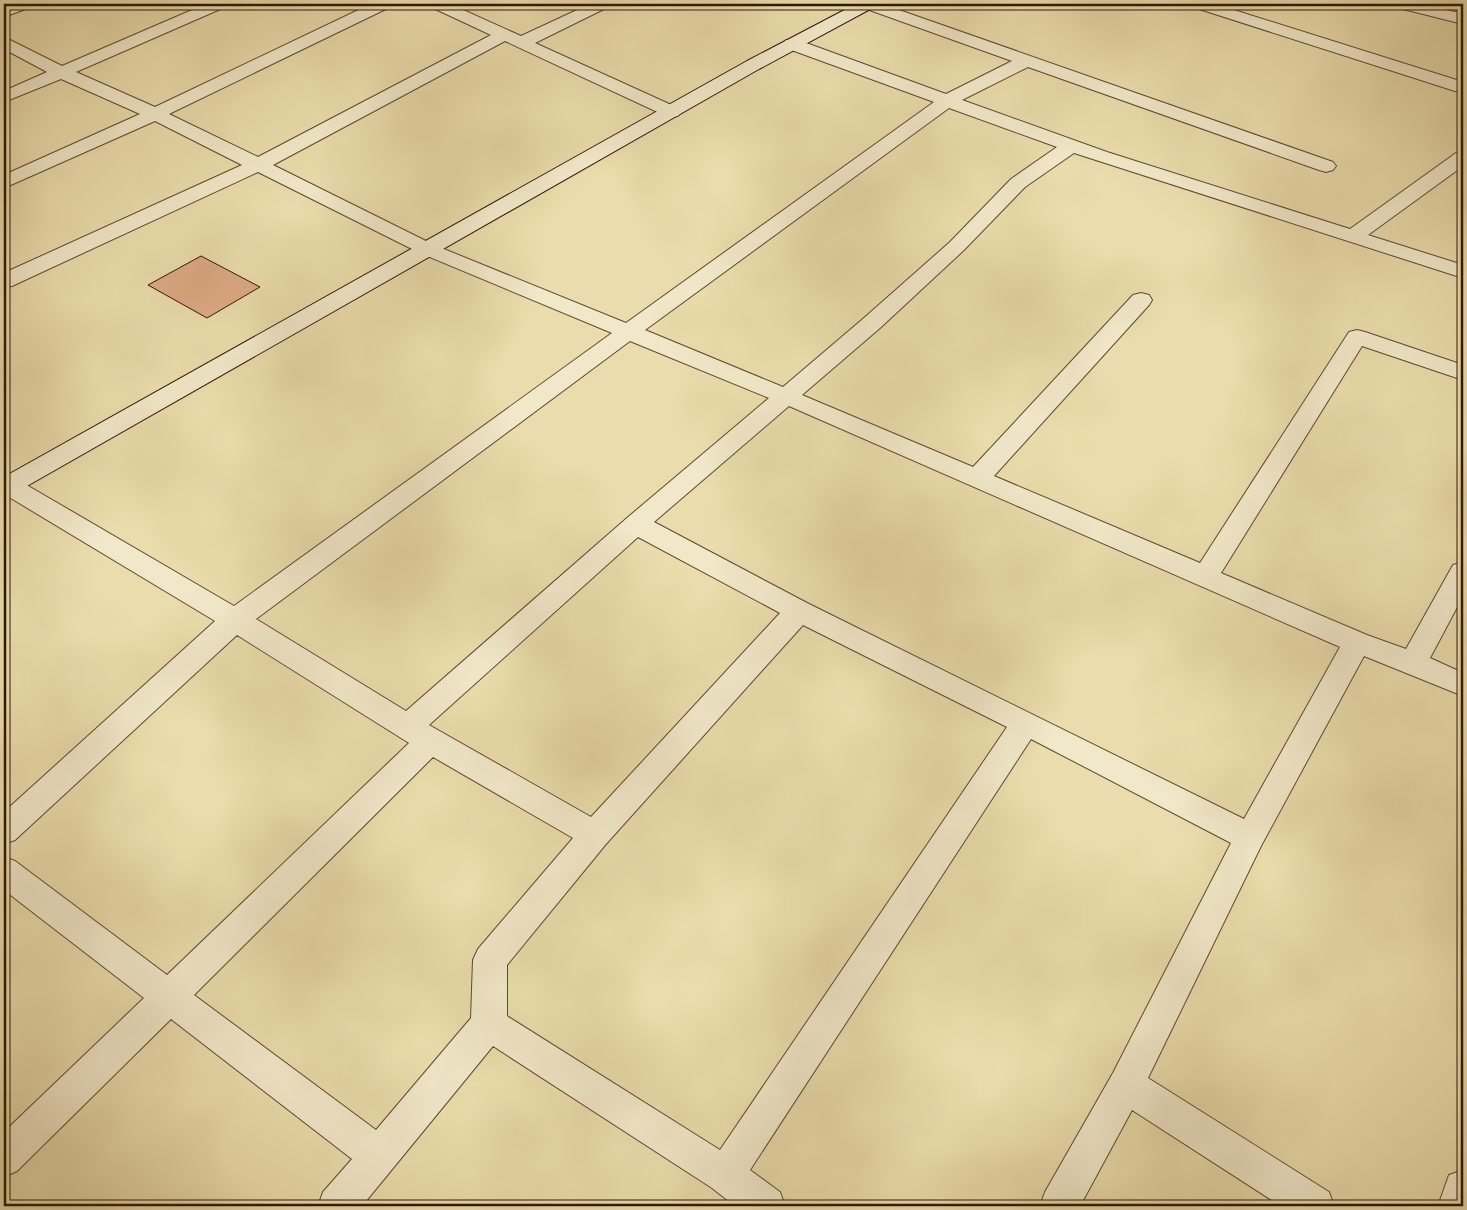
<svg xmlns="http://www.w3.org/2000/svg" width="1467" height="1210" font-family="'IM FELL English',serif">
  <rect width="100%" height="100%" fill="#eadcac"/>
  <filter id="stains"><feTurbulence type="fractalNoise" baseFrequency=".004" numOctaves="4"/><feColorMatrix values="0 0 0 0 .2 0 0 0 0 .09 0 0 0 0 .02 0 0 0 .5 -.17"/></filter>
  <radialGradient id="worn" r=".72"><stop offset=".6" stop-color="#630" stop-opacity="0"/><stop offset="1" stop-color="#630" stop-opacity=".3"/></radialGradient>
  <polygon fill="#ddaa86" stroke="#2e1802" points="201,256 260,287 207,318 148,285"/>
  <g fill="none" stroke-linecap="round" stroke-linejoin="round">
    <g stroke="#5d492c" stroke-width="2">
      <g id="street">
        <polygon points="11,4 33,4 31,7 4,17 4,6"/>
        <path d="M206,4H227L225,7L76,72L155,107L371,4H392L390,7L169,114L258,157L491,35L431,7L429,4H450L521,36L590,4H610L608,7L535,43L678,108L681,112L678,116L672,117L666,116L505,41L273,165L434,245L626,323L934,102L786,48L783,44L786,40H798L946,94L1012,61L861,7L859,4H882L1333,162L1336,166L1333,170L1326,172L1319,170L1028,67L962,100L1107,152L1350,229L1456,153L1463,151V166L1368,235L1463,265V278L1074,153L1025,187L964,250L880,328L802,395L973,467L1133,295L1141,293L1149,295L1152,300L1149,305L994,476L1200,563L1349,332L1357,330L1365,332L1463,365V380L1362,346L1221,573L1367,635L1406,649L1453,565L1463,562V596L1430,658L1463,673V696L1364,656L1261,846L1148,1078L1329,1192L1334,1206H1281L1132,1110L1080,1206H1040L1045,1192L1113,1073L1231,843L1031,739L750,1170L780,1192L785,1206H735L712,1188L493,1046L362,1206H318L323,1192L352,1159L171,1019L17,1171L4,1177V1132L144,998L4,890V857L15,861L167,975L409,743L237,635L15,840L4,844V812L215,621L4,494V479L9,477L18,480L234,606L612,333L420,253L258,172L12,286L4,287V273L242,165L155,121L4,188V175L140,114L61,79L4,102V91L47,72L4,49V37L62,66ZM949,108L1057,147L1011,179L950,242L864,318L783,387L645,330ZM630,341L769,398L627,518L406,711L256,619ZM789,406L1340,647L1244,819L809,604L654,522ZM638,537L780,613L591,817L429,725ZM803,625L1007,727L720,1150L507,1016V965L606,844ZM433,757L573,838L478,949L473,960L471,1018L376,1130L194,995Z"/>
        <polygon points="1191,4 1215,4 1463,82 1463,92 1455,91 1193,7"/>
        <polygon points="1393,4 1420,4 1455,12 1463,9 1463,22 1459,23 1395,7"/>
        <polygon points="1463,1170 1463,1206 1438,1206 1449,1175"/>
      </g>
    </g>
    <g stroke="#2e1802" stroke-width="2">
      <polygon id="secondary" points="856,4 876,4 874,7 759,69 13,494 4,496 4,477 747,61"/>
    </g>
    <use href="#street" fill="#f1e8c9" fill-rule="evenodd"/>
    <use href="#secondary" fill="#f1e8c9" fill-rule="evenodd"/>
  </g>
  <rect width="1467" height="1210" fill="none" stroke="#eadcac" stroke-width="20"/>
  <rect x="5" y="5" width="1457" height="1200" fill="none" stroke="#2e1802" stroke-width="2.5"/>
  <rect x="10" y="10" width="1447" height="1190" fill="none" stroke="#2e1802"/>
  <rect width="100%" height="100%" filter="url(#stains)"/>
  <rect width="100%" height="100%" fill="url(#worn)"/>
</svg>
